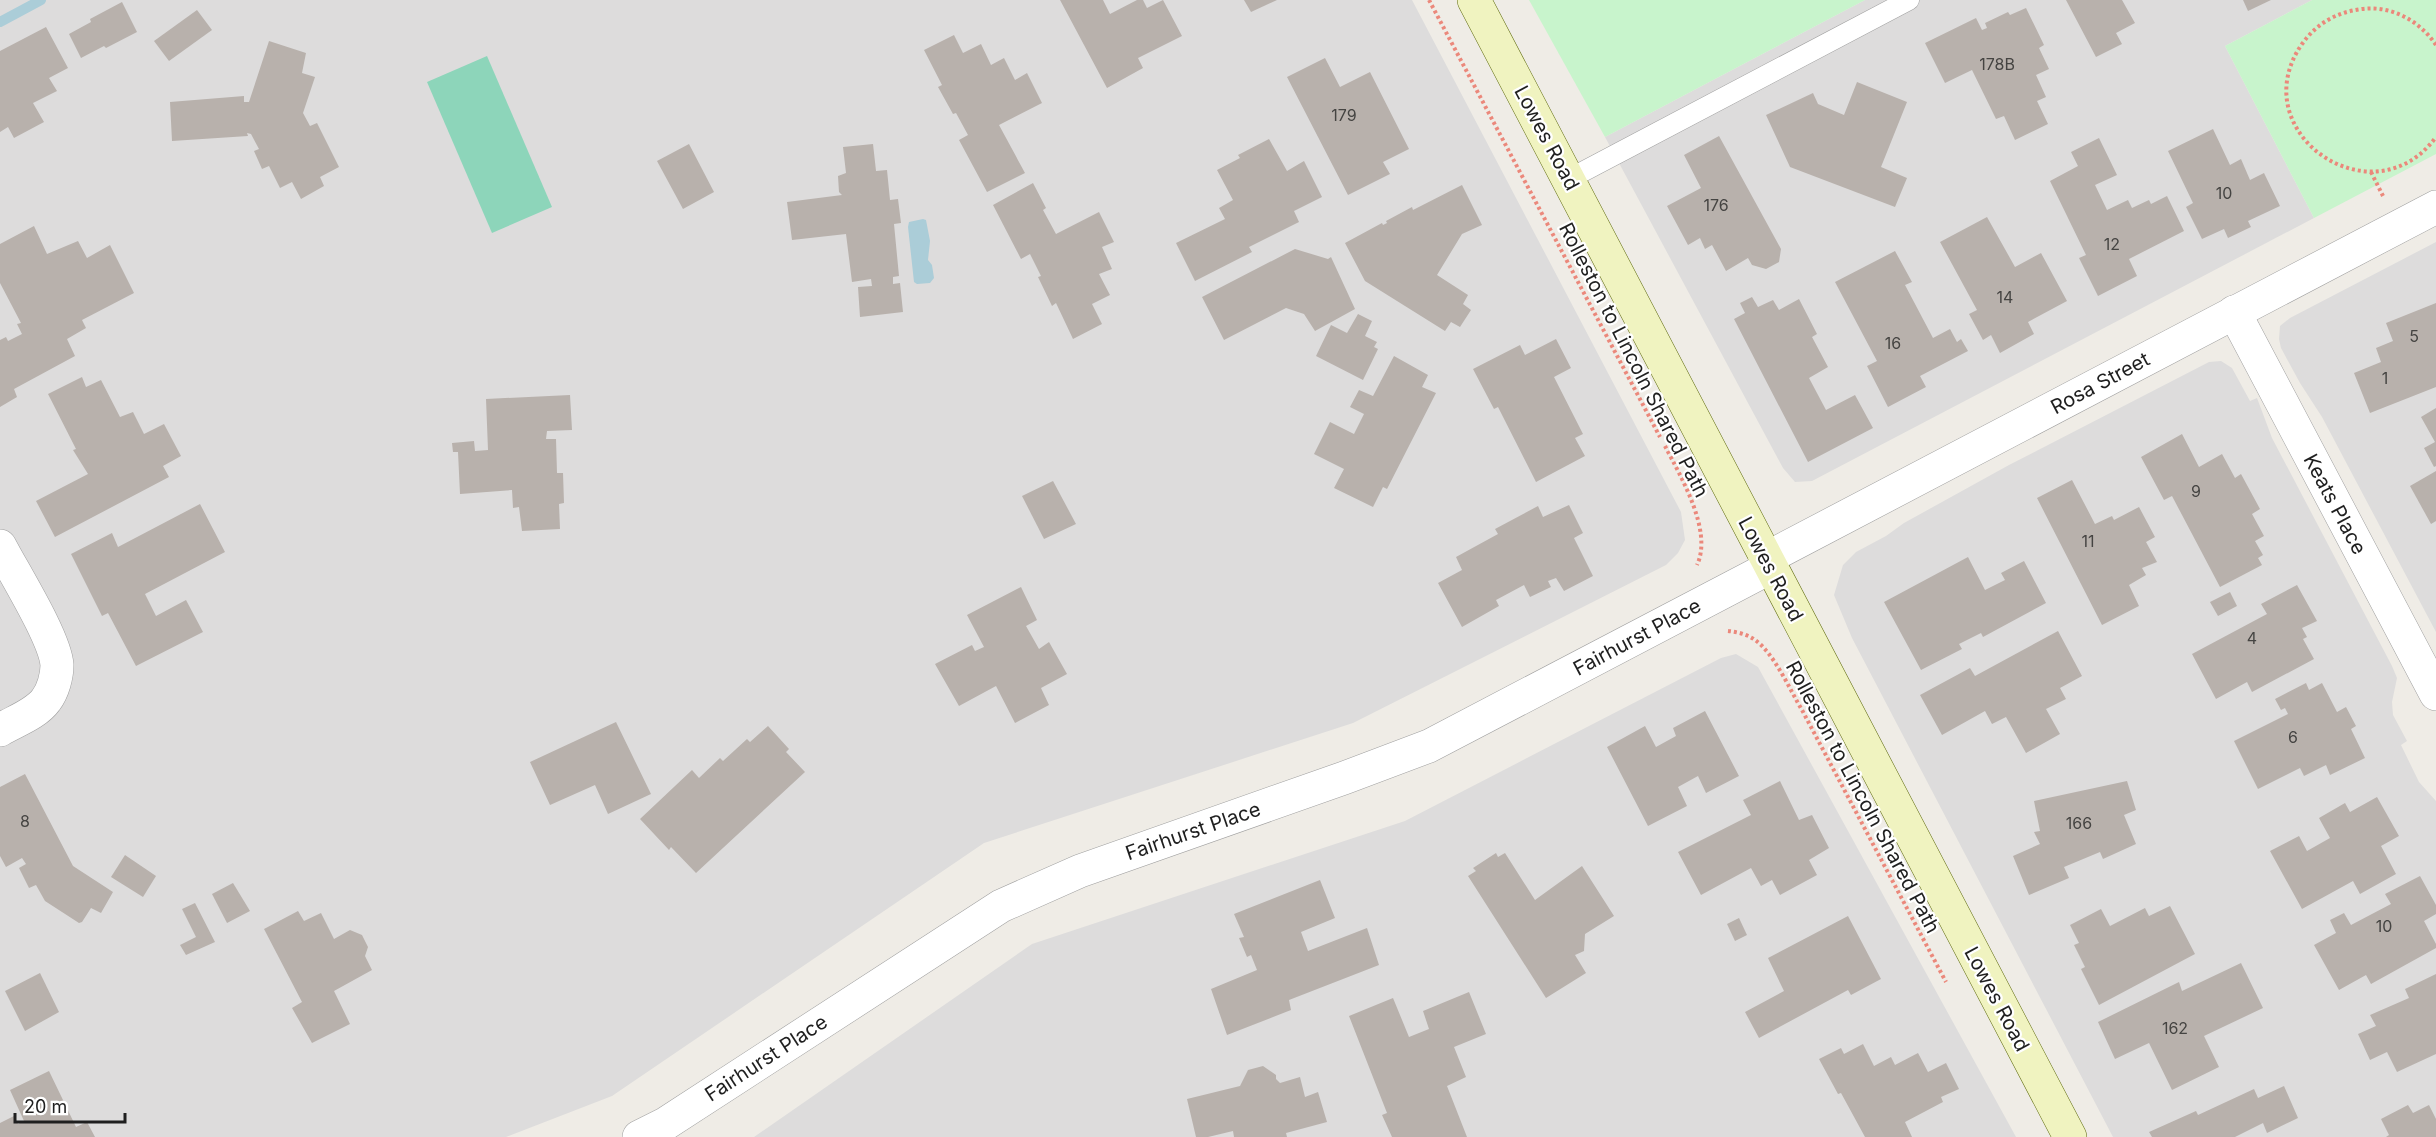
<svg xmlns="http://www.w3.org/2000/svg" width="2436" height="1137" font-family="Inter,sans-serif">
  <rect width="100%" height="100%" fill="#efece6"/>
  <g fill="#dddcdc">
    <polygon points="0,0 1412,0 1681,512 1685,540 1678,553 1666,565 1353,723 984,843 612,1096 506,1137 0,1137"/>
    <polygon points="1865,0 2312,0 2225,46 2314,218 1812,481 1795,482 1783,468 1605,137"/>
    <polygon points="2436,242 2436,632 2322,417 2300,383 2281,348 2279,339 2280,326 2290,318"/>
    <polygon points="2221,361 2232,368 2250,401 2257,398 2272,438 2392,666 2397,678 2392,702 2393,715 2407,741 2401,745 2419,782 2436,801 2436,1137 2113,1137 1852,638 1834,595 1843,565 1856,552 1886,536 1904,523 2009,465 2209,362"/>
    <polygon points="1736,654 1758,667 2016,1137 754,1137 1032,944 1405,821 1721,658"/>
  </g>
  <g fill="#c8f4cc">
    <polygon points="1529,0 1865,0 1605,137"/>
    <polygon points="2312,0 2436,0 2436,154 2314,218 2225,46"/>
  </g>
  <polygon fill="#8dd5ba" points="487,56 552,207 492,233 427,82"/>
  <polygon fill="#abcdd8" points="923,219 926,220 930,241 928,260 932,265 934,278 930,283 917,284 914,282 908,227 909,222"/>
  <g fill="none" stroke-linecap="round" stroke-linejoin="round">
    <polyline stroke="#abcdd8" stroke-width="10" points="0,22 41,0"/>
  </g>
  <g fill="#b8b1ac">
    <polygon points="1060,0 1103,0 1110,14 1137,0 1143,0 1147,8 1163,0 1182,36 1138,58 1143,68 1107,88"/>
    <polygon points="1244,0 1277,0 1251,12"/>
    <polygon points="2066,0 2122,0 2135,23 2116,33 2122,44 2096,57"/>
    <polygon points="2243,0 2271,0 2248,11"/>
    <polygon points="122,2 137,32 106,48 104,46 81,58 69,34 91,22 90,19"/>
    <polygon points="2026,8 2044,45 2039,48 2049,69 2036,75 2046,97 2037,101 2048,124 2015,140 2004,116 1996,119 1972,70 1945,83 1925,43 1976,18 1982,30 1987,28 1985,23 2008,12 2010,15"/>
    <polygon points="197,10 212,30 169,61 154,41"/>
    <polygon points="46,27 68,68 49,78 57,91 33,103 44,122 14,138 8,127 0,132 0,51"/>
    <polygon points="954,35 963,53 981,44 991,65 1004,58 1015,80 1027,73 1042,103 999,125 1025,173 987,192 959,140 968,135 956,113 953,114 938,87 942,85 924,50"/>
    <polygon points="269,41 306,53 302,73 315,77 303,113 310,126 317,123 339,167 320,177 324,186 301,199 292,182 280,188 269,166 262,169 254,151 259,149 251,134 247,133 248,136 172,141 170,102 244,96 244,102 249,102"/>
    <polygon points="1325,58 1340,87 1370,72 1409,149 1383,162 1390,174 1348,195 1287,77"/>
    <polygon points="1857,82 1907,102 1881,167 1907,178 1895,207 1790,167 1766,115 1813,93 1818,104 1844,115"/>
    <polygon points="2213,129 2230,165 2241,159 2250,180 2264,173 2280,206 2248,221 2251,227 2228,238 2224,229 2202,239 2186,207 2193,203 2168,151"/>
    <polygon points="1719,136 1781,249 1779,262 1766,269 1752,265 1748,258 1726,271 1712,245 1705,249 1700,238 1688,245 1667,206 1701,188 1684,155"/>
    <polygon points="2099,138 2117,175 2095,185 2107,210 2128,200 2132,208 2149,200 2151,204 2167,196 2184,231 2129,259 2137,276 2098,296 2079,258 2086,255 2050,181 2078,166 2071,152"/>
    <polygon points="1269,139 1287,171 1304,161 1322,197 1294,211 1299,222 1249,247 1252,252 1195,281 1176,243 1225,219 1219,208 1233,200 1217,170 1240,158 1238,155"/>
    <polygon points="689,144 714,192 683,209 657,161"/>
    <polygon points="873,144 876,171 887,170 890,200 898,199 901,223 894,224 899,276 893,277 893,284 900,283 903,312 860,317 858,287 872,286 871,279 852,282 846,234 792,240 787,202 842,195 839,192 838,176 846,173 843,147"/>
    <polygon points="1033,183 1046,208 1043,210 1056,234 1099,212 1114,242 1102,247 1112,269 1099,274 1110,295 1092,304 1102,324 1073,339 1056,303 1052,306 1038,277 1041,276 1030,254 1021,259 993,205"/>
    <polygon points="1462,185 1482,225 1462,234 1437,275 1468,295 1463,304 1471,310 1460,327 1451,322 1445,331 1365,281 1345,243 1382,223 1383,225 1387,223 1386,221 1412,207 1413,210"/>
    <polygon points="1987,217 2015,267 2041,253 2067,301 2028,322 2034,334 2000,353 1991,335 1983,340 1969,314 1977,310 1940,242"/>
    <polygon points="34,226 47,254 78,241 87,258 110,245 134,293 82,320 86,328 67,339 75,356 14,389 17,397 0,407 0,340 6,337 8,341 22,334 17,324 21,323 0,283 0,244"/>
    <polygon points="1295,249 1328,259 1331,257 1355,309 1315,331 1304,314 1286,308 1224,340 1202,297"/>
    <polygon points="1895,251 1912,282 1905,285 1933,338 1950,329 1957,342 1961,339 1968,351 1920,376 1926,387 1888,407 1867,366 1877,361 1835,282"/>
    <polygon points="1752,297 1758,307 1773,300 1779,310 1799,299 1817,334 1812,337 1828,367 1809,378 1826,410 1855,395 1873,428 1808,462 1734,319 1745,313 1740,303"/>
    <polygon points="2436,303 2436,387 2370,413 2354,373 2381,362 2376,348 2393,341 2386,323"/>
    <polygon points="1358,314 1372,321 1365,336 1377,342 1374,347 1378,349 1363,380 1316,356 1331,325 1347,333"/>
    <polygon points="1556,339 1571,368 1554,377 1583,434 1575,438 1585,456 1536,482 1498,407 1494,409 1473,369 1520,345 1525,355"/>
    <polygon points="1394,356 1428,375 1422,387 1436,393 1387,489 1383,487 1373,507 1334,488 1344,469 1314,454 1330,422 1354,434 1364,414 1350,407 1359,390 1373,396"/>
    <polygon points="82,377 86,387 101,380 120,417 133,412 144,434 164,424 181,456 163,466 169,477 55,537 36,501 88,474 73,450 76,449 48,394"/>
    <polygon points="570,395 572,430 547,431 546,439 556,439 557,473 563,473 564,503 559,504 560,529 522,531 519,507 513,508 512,490 460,494 458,452 453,452 452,443 474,441 475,451 488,450 486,399"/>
    <polygon points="2436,408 2436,466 2434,467 2424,448 2435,442 2421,417"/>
    <polygon points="2182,434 2199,467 2222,454 2235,478 2241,474 2260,509 2252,514 2264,536 2255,541 2263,555 2258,558 2262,565 2220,587 2172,496 2164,500 2141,457"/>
    <polygon points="2436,471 2436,521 2431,524 2410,486"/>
    <polygon points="2072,480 2095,524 2112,516 2114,520 2139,507 2155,537 2146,542 2157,562 2142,568 2146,575 2129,585 2139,606 2102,625 2037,498"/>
    <polygon points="1053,481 1076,524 1044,539 1022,496"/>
    <polygon points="200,504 225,552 145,594 156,616 186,600 203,632 136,666 108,613 102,616 71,554 112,533 118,547"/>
    <polygon points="1569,505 1583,533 1574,538 1593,576 1564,591 1556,578 1548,581 1551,587 1530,597 1524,585 1496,600 1499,606 1462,627 1438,583 1462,570 1456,557 1498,534 1495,529 1538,506 1543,517"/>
    <polygon points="1968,557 1985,590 2005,580 2001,573 2024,561 2046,603 1983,637 1981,633 1959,644 1962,649 1921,670 1884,602"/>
    <polygon points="2297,585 2317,621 2302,628 2307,637 2303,639 2314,659 2252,692 2247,682 2216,699 2192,654 2267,614 2261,604"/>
    <polygon points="1021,587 1037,620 1026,626 1039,649 1049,642 1067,674 1041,688 1049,705 1015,723 996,686 959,706 935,664 972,645 975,651 984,647 967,615"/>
    <polygon points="2230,592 2237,606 2218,616 2210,602"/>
    <polygon points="2058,631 2082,676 2060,688 2066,699 2046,709 2060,734 2026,753 2006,717 1992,724 1985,711 1942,735 1920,695 1970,668 1975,676"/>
    <polygon points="2306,683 2309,690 2322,683 2337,712 2346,707 2356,726 2351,729 2365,758 2330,775 2326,765 2304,776 2300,768 2258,789 2234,741 2288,714 2285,708 2281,710 2275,699"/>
    <polygon points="1705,711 1739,776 1706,793 1698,776 1678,787 1687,806 1648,826 1607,747 1645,726 1656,747 1676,736 1673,728"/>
    <polygon points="616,722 651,794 608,814 595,785 550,805 530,762"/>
    <polygon points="768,726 789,749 786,752 805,772 696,873 671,847 669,850 640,819 692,770 699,778 720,758 723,761 747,739 750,742"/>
    <polygon points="25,774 73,866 113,892 101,913 91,908 82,922 79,923 45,901 36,885 29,888 19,868 26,864 22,858 6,867 0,856 0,787"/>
    <polygon points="1780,781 1799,820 1812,815 1829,848 1809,860 1817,875 1780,895 1772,880 1761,886 1751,868 1701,895 1678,852 1751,815 1743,800"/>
    <polygon points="2127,781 2136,810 2124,815 2136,844 2103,859 2100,852 2064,867 2069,878 2029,895 2013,856 2040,844 2034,832 2040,831 2034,801"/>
    <polygon points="2377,797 2399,836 2381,846 2396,874 2360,894 2353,881 2302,909 2270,851 2299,836 2307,851 2330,838 2319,818 2345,803 2350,812"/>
    <polygon points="1496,853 1498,857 1505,853 1535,900 1582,866 1614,916 1585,934 1584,951 1575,955 1586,973 1546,998 1468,876 1476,871 1473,868"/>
    <polygon points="125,855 156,876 143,897 111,877"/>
    <polygon points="2420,876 2436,905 2436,914 2424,921 2436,944 2436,948 2371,984 2366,975 2339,990 2314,945 2336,933 2330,920 2344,913 2351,925 2391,904 2385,894"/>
    <polygon points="1320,880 1335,918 1301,932 1308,951 1367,928 1379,965 1289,1000 1291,1010 1227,1035 1211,989 1257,970 1251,955 1247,957 1239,938 1244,937 1234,914"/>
    <polygon points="233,883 250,911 227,923 212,894"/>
    <polygon points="195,903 215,942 186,955 180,945 196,937 182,909"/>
    <polygon points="2170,906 2195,954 2099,1005 2081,969 2085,967 2074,945 2079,943 2070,925 2101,909 2110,926 2145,908 2149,916"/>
    <polygon points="298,911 304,921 321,913 334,939 350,930 362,935 368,947 365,956 372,970 334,991 350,1024 312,1043 292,1008 302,1002 264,929"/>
    <polygon points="1848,916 1881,979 1851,995 1848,990 1759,1038 1745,1012 1784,991 1768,958"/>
    <polygon points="1739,918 1747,935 1735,941 1727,924"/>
    <polygon points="2241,963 2263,1008 2204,1036 2219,1067 2172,1090 2149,1043 2115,1059 2098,1022 2179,982 2182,991"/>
    <polygon points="40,973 59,1012 25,1031 5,991"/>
    <polygon points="2436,974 2436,1054 2397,1072 2387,1052 2370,1060 2358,1034 2376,1026 2370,1015 2409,998 2405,989"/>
    <polygon points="1469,992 1486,1034 1454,1047 1466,1077 1447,1086 1467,1137 1392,1137 1382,1115 1387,1113 1349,1016 1393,998 1409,1037 1429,1029 1423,1011"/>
    <polygon points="1863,1044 1874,1066 1891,1057 1895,1065 1918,1053 1928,1072 1946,1063 1959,1089 1941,1097 1943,1102 1905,1122 1912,1137 1865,1137 1841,1093 1838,1094 1819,1059 1841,1048 1844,1054"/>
    <polygon points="1263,1066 1276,1075 1276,1079 1280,1083 1300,1077 1305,1097 1318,1092 1327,1122 1286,1133 1287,1137 1234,1137 1233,1131 1208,1137 1196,1137 1187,1099 1240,1086 1248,1070"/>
    <polygon points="49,1071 76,1127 87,1122 95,1137 0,1137 0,1123 14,1116 18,1124 24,1121 10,1090"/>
    <polygon points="2284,1086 2298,1118 2267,1133 2263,1123 2235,1137 2152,1137 2149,1132 2196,1111 2198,1115 2254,1089 2258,1098"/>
    <polygon points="2408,1105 2413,1113 2429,1105 2436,1119 2436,1137 2386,1137 2389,1135 2381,1119"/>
  </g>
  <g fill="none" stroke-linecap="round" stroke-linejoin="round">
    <g stroke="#a0a0a0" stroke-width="21">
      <polyline id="service" points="1569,179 1909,0"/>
    </g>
    <g stroke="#a0a0a0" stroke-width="34">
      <g id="minor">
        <polyline points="2234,312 2436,694"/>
        <path d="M0,546C14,573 55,638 57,665C57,676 53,691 46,700C36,714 15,721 0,730"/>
        <polyline points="1765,559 2436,207"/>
        <polyline points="639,1137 665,1124 1001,906 1080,871 1344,778 1429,746 1769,568"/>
      </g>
    </g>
    <g stroke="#606c10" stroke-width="34">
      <polyline id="secondary" points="1474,0 2070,1137"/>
    </g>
    <g stroke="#eb887b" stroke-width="4" stroke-dasharray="3 3" stroke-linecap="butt">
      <polyline points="1429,0 1660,437"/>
      <path d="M2436,45C2420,21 2391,5 2362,9C2337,12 2317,23 2302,44C2241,132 2373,223 2436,137"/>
      <polyline points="2371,172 2383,196"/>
      <path d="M1665,446C1681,477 1713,531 1697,565"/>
      <path d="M1728,631C1737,632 1747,634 1755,640C1774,653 1790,690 1802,710L1946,982"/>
    </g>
    <use href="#service" stroke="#fff" stroke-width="20"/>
    <use href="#minor" stroke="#fff" stroke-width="33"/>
    <use href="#secondary" stroke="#f0f3c0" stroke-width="33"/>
  </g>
  <g text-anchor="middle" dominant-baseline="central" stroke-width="4.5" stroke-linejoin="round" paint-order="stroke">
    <g font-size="16" fill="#454442">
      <text x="1997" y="64">178B</text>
      <text x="1344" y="115">179</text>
      <text x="2224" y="193">10</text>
      <text x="1716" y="205">176</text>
      <text x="2112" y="244">12</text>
      <text x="2005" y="297">14</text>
      <text x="2414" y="336">5</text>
      <text x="1893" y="343">16</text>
      <text x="2385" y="378">1</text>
      <text x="2196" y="491">9</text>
      <text x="2088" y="541">11</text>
      <text x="2252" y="638">4</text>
      <text x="2293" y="737">6</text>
      <text x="25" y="821">8</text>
      <text x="2079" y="823">166</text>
      <text x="2384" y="926">10</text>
      <text x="2175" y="1028">162</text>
    </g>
    <g font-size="20" fill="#1f1f1f" stroke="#fff">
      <text transform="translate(1547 138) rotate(62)">Lowes Road</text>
      <text transform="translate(1634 360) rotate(63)">Rolleston to Lincoln Shared Path</text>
      <text transform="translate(2100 383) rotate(-28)">Rosa Street</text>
      <text transform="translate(2335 504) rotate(62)">Keats Place</text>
      <text transform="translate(1771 569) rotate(62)">Lowes Road</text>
      <text transform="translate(1637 637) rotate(-28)">Fairhurst Place</text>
      <text transform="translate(1863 797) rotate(62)">Rolleston to Lincoln Shared Path</text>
      <text transform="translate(1193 831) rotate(-19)">Fairhurst Place</text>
      <text transform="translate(1997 999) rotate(62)">Lowes Road</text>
      <text transform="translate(766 1058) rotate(-33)">Fairhurst Place</text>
    </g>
  </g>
  <path d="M15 1113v9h110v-9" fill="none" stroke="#1f1f1f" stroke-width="3"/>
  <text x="24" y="1113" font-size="18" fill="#1f1f1f" stroke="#ffffff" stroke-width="4.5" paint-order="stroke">20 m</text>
</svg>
